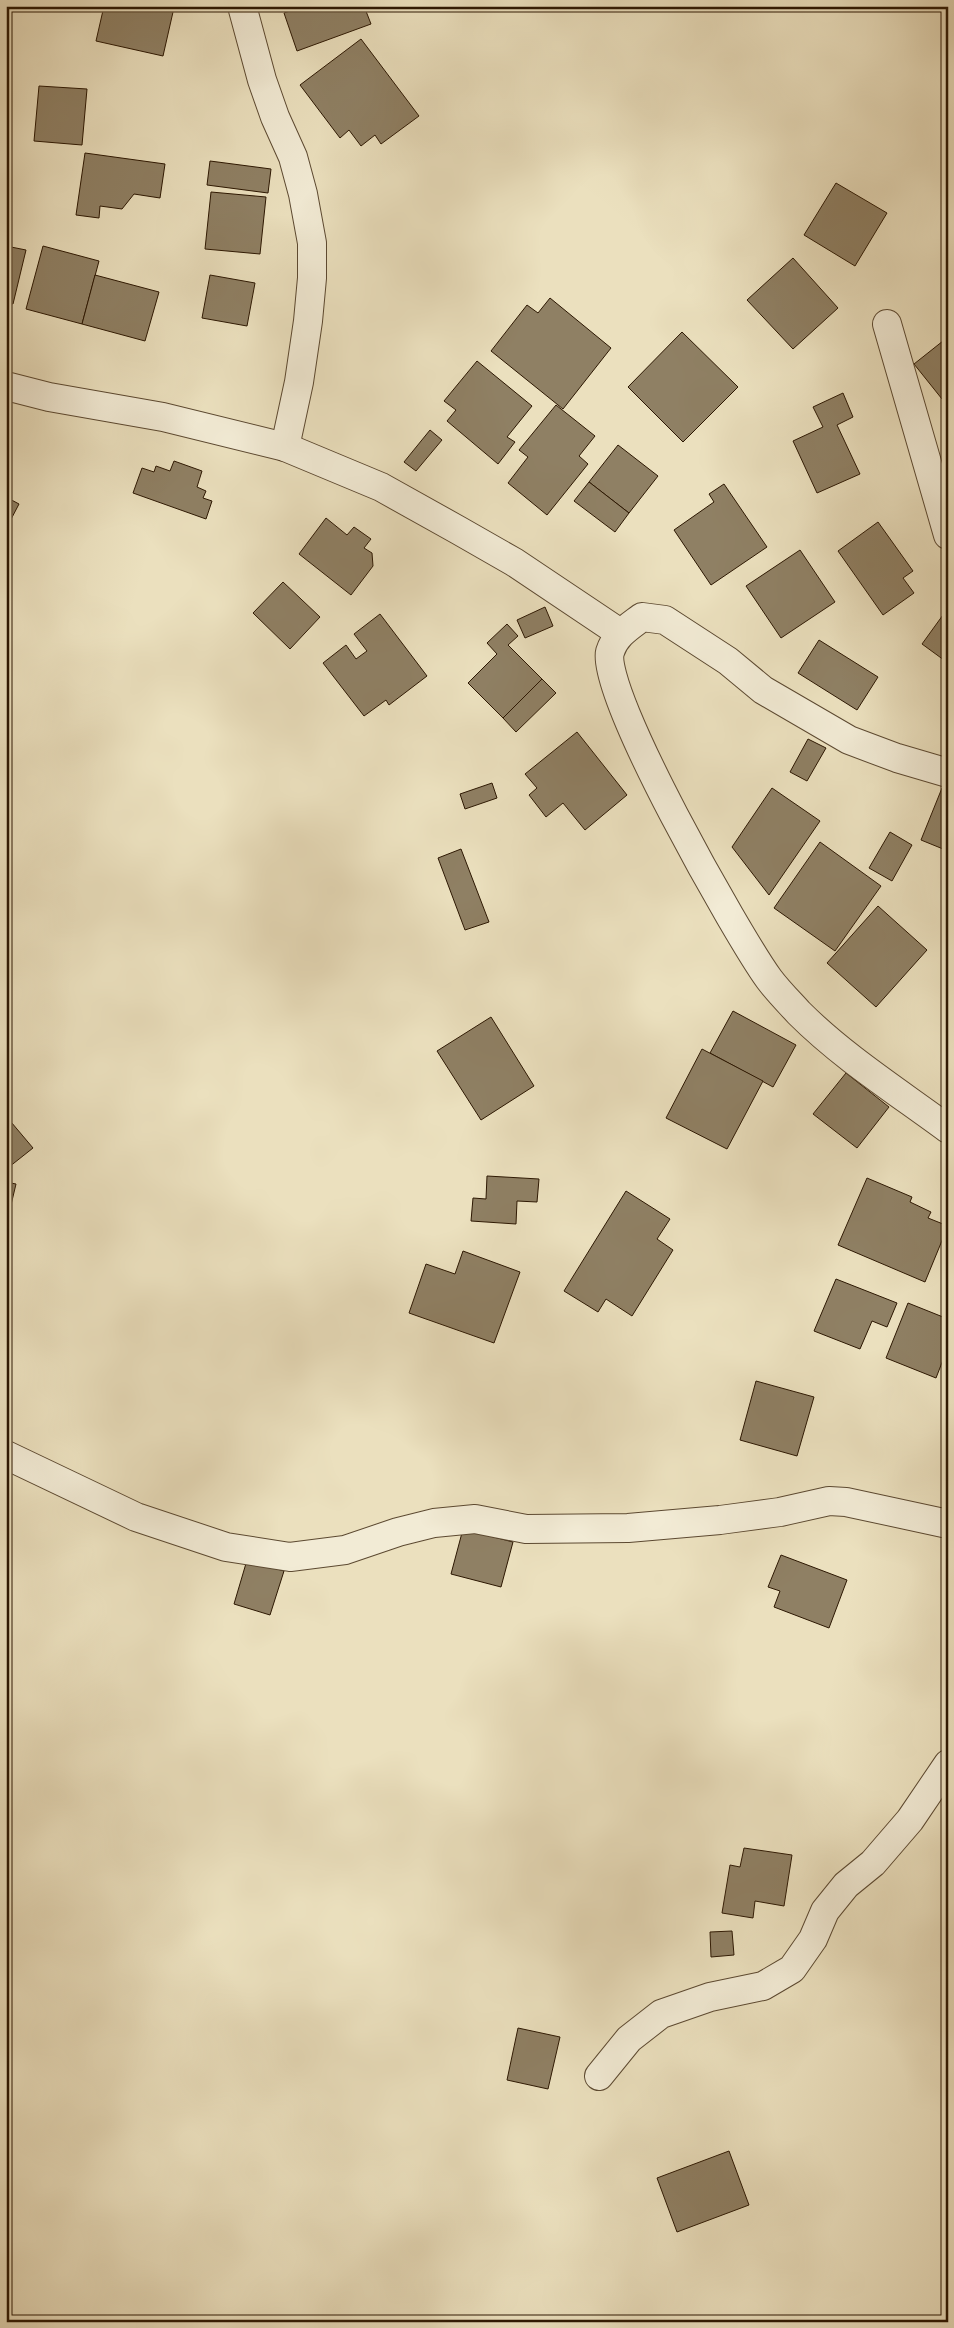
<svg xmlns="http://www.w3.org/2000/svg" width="954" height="2328" font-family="'IM FELL French Canon',serif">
  <rect width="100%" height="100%" fill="#ebe0be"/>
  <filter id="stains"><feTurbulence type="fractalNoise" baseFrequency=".004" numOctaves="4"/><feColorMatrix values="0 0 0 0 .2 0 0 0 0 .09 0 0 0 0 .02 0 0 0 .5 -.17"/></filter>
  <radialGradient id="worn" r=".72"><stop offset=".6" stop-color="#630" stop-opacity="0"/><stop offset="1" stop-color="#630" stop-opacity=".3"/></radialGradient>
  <g fill="#8f8064" stroke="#2c1702">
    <polygon points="104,6 153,6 173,12 163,56 96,41"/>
    <polygon points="304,6 364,6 371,24 297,51 284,13"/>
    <polygon points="361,39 419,116 381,144 375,135 361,146 349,130 340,138 300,85"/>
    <polygon points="39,86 87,89 82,145 34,141"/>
    <polygon points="85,153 165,164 160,198 134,194 122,209 100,206 99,218 76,215"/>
    <polygon points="210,161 271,169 268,193 207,185"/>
    <polygon points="836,183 887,213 855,266 804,235"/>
    <polygon points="211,192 266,197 260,254 205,249"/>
    <polygon points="6,246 26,250 13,304 6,302"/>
    <polygon points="43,246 99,261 82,324 26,309"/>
    <polygon points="793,258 838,308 793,349 747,300"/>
    <polygon points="95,275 159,292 145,341 82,324"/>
    <polygon points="210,275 255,283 247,326 202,318"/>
    <polygon points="550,298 611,348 563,409 491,351 527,305 538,313"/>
    <polygon points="682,332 738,387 683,442 628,387"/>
    <polygon points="948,337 948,395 942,399 914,364"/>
    <polygon points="477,361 532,406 507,437 515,442 498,464 447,421 456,410 444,401"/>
    <polygon points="843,393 853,417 837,425 860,474 817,493 793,441 823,427 813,407"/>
    <polygon points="556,405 595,436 579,456 588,464 547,515 508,483 528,457 519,450"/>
    <polygon points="430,430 442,440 416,471 404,462"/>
    <polygon points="618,445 658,476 629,513 589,482"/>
    <polygon points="174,461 202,471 197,487 206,491 203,498 212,501 206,519 133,493 142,468 154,472 156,466 170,471"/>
    <polygon points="589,482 629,513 615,532 574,501"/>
    <polygon points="724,484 767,547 711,585 674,530 714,502 709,494"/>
    <polygon points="6,497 19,504 8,525 6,524"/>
    <polygon points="326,518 347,535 354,527 371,539 364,548 372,553 373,566 351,595 299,554"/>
    <polygon points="878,522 913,571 903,578 914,593 883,615 838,551"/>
    <polygon points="800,550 835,602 781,638 746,586"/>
    <polygon points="283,582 320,617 290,649 253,613"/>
    <polygon points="545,607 553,626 525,638 517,620"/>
    <polygon points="948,608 948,663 922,644"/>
    <polygon points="380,614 427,676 389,705 386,700 364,716 323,663 346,645 356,659 367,651 354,634"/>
    <polygon points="507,624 518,636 508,645 542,679 503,718 468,683 497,654 487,643"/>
    <polygon points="819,640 878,677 857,710 798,673"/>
    <polygon points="542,679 556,693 516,732 503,718"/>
    <polygon points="577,732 627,795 585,830 563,803 546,817 529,795 537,788 525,774"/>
    <polygon points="808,739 826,748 807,781 790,772"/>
    <polygon points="492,783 497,798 465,809 460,794"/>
    <polygon points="772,788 820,821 769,895 732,847"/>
    <polygon points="942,788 948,790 948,851 921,840"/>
    <polygon points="890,832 912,845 892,881 869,868"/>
    <polygon points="820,842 881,886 835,951 774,908"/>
    <polygon points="461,849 489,922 465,930 438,858"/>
    <polygon points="878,906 927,950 876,1007 827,963"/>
    <polygon points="733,1011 796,1045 773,1087 710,1053"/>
    <polygon points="491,1017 534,1086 481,1120 437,1051"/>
    <polygon points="702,1049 763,1081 727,1149 666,1118"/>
    <polygon points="846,1073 889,1107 857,1148 813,1114"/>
    <polygon points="6,1116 33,1148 9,1167 6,1163"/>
    <polygon points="487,1176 539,1179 537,1202 517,1201 516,1224 471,1221 473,1198 486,1199"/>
    <polygon points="867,1178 912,1197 910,1202 931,1212 928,1218 948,1226 925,1282 838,1245"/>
    <polygon points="6,1182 16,1184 6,1226"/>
    <polygon points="626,1191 670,1219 657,1239 673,1250 632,1316 606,1299 598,1312 564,1291"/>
    <polygon points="463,1251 520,1272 494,1343 409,1313 426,1264 455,1274"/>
    <polygon points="836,1279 897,1303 887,1327 872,1321 860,1349 814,1331"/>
    <polygon points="908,1303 948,1319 948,1347 936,1378 886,1358"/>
    <polygon points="756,1381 814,1397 797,1456 740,1440"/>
    <polygon points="463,1529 513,1542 501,1587 451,1574"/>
    <polygon points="781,1555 847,1580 829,1628 774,1607 780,1591 768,1587"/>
    <polygon points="247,1560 284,1571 270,1615 234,1604"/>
    <polygon points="744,1848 792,1855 784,1906 755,1901 753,1918 722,1913 730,1865 740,1867"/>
    <polygon points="732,1931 734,1955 711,1957 710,1932"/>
    <polygon points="518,2028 560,2037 548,2089 507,2080"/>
    <polygon points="729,2151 749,2205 677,2232 657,2178"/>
  </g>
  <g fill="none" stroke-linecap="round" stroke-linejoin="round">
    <g stroke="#5c4931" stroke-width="30">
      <g id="minor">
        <polyline points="242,6 262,80 275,117 293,157 303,194 312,243 312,278 308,321 299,382 285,447"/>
        <polyline points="887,324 948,535"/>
        <polyline points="6,386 49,397 163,417 285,447 381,487 458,530 514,562 620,633"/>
        <path d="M948,773L897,758L849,740L763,690L728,661L665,620L642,617C629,627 615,635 610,652C599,692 739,938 769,979C778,991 789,1002 799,1013C843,1057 898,1092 948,1129"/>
        <polyline points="6,1455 136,1517 226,1547 290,1557 345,1550 398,1532 434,1523 475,1519 526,1529 628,1528 720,1520 780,1512 829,1501 846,1502 948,1524"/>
        <polyline points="599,2076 629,2039 661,2014 710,1997 763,1986 792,1969 813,1939 825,1911 846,1885 873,1863 910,1820 948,1764"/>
      </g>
    </g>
    <use href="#minor" stroke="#f2ebd5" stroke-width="28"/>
  </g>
  <rect width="954" height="2328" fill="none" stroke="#ebe0be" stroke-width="25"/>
  <rect x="8" y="8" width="939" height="2313" fill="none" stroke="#2c1702" stroke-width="2.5"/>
  <rect x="12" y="12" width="929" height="2303" fill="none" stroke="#2c1702"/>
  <rect width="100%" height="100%" filter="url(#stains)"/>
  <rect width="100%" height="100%" fill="url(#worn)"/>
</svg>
